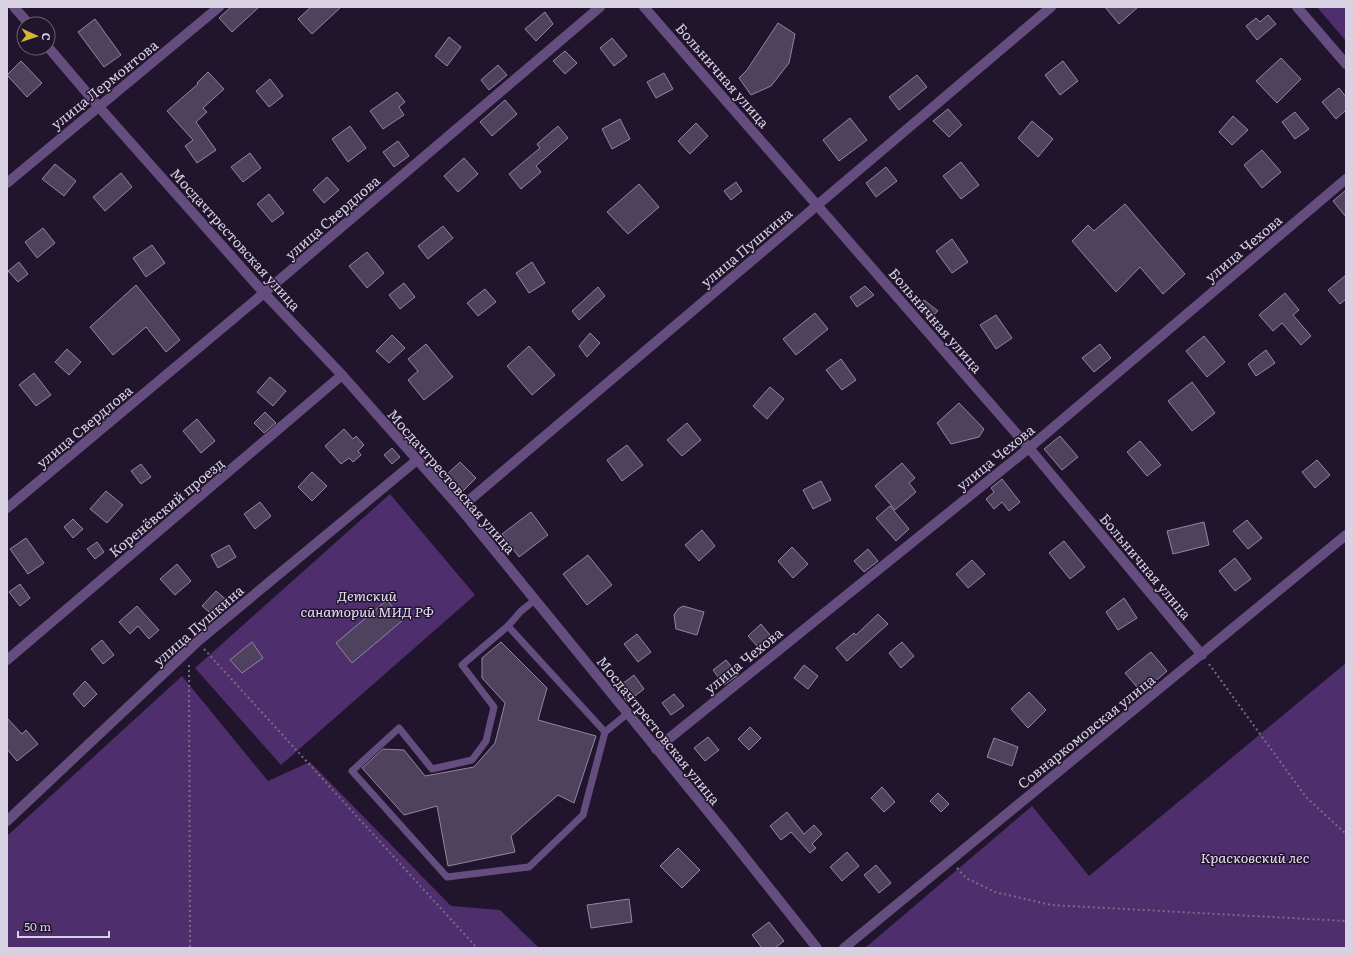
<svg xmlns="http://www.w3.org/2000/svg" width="1353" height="955" font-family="Literata,serif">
  <rect width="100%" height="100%" fill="#21152d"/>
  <g fill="#4e2e6d">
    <polygon points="1317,7 1346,7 1346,41"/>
    <polygon points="390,494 475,595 281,765 195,668"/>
    <polygon points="1346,663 1346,948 865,948 1032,806 1089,876"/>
    <polygon points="182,676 268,781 310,762 451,906 500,910 539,948 7,948 7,836"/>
  </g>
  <g fill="#4f425e" stroke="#9385a4">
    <polygon points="231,7 259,7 232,32 219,18"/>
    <polygon points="311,7 341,7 312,34 298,19"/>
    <polygon points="1105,7 1138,7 1119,24"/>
    <polygon points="545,12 553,24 536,41 525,29"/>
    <polygon points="1268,15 1276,24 1257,40 1246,26 1256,18 1260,22"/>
    <polygon points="95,19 121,55 104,67 78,32"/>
    <polygon points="778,23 795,34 789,63 771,86 751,95 739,78 747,70"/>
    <polygon points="449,37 461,47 447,66 435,56"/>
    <polygon points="612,38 627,56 614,66 600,48"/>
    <polygon points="565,51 577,63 565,74 553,61"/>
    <polygon points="1281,58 1301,79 1277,103 1256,81"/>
    <polygon points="21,61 42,83 27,97 7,75"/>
    <polygon points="1063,61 1078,81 1060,95 1045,75"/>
    <polygon points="498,65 507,75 489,90 481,80"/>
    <polygon points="208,72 224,89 203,108 207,112 196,122 216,150 197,163 185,146 193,140 167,111 198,84 197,83"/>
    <polygon points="664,73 673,89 656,98 647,82"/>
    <polygon points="917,75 927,87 899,110 889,97"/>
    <polygon points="270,79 283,96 269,107 256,91"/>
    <polygon points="1339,88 1346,97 1346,110 1336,119 1322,102"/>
    <polygon points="397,92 405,102 399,107 404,115 383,129 370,111"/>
    <polygon points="505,100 517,114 492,136 480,122"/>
    <polygon points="948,109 962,125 949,137 933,121"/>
    <polygon points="1295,112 1309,129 1295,139 1282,122"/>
    <polygon points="1233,116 1248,130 1232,145 1219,132"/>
    <polygon points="850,118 867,140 839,161 823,140"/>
    <polygon points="620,119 630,139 612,149 602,129"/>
    <polygon points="1032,121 1053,139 1038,157 1018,138"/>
    <polygon points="696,123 708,136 690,154 678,141"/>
    <polygon points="350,126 366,148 348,162 332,139"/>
    <polygon points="558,126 568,138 536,166 541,172 521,189 509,174 540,148 537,144"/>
    <polygon points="398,141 409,156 394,167 383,152"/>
    <polygon points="1262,150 1281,172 1262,188 1244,165"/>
    <polygon points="250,153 261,168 243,182 231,167"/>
    <polygon points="464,158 478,174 458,192 444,176"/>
    <polygon points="961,162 979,185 961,199 943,176"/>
    <polygon points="55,164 76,181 64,196 42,179"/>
    <polygon points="886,167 897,181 876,197 866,183"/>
    <polygon points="121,173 132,187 105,211 93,197"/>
    <polygon points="327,177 339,190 324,203 313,190"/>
    <polygon points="736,182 742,191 731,200 724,191"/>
    <polygon points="639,184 659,207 628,234 607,212"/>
    <polygon points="1346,190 1346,217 1333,201"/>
    <polygon points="269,194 284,213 272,222 257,204"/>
    <polygon points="1125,204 1185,274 1163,294 1140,267 1116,292 1072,241 1088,225 1094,231"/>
    <polygon points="443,226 453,238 428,259 418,246"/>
    <polygon points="43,228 55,243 37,258 25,242"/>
    <polygon points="952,239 968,262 952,273 936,251"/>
    <polygon points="152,245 165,263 146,277 133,258"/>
    <polygon points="367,252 384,273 367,288 349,266"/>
    <polygon points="19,262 28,274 18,282 8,271"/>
    <polygon points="532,262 545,283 529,293 516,273"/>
    <polygon points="1346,275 1346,299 1340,304 1328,290"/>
    <polygon points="404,283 415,297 400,309 389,295"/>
    <polygon points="136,285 180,340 166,352 146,327 113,355 90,327"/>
    <polygon points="865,286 874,295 857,307 850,297"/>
    <polygon points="598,287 605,296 579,320 572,311"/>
    <polygon points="485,289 496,302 478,316 467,303"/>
    <polygon points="1285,293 1299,310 1293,315 1311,336 1301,345 1282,323 1273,331 1259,315"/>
    <polygon points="924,300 938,311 929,319 918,306"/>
    <polygon points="815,313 828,329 796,355 783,339"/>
    <polygon points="996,315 1012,338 996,349 980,325"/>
    <polygon points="590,333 600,343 587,357 579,346"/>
    <polygon points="392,335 405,348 389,363 376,351"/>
    <polygon points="1204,336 1225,362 1207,377 1186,351"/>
    <polygon points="426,344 453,377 424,400 408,380 418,371 408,359"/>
    <polygon points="1100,344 1111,358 1094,372 1082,358"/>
    <polygon points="529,346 555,375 532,395 507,366"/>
    <polygon points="67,349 81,362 69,375 55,362"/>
    <polygon points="1266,350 1275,363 1256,376 1248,364"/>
    <polygon points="841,359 856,380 842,390 826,370"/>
    <polygon points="34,373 51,395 36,406 19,385"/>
    <polygon points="270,377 286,391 273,406 257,392"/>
    <polygon points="1192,382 1215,413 1192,431 1168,401"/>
    <polygon points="770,387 784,399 767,419 753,406"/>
    <polygon points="959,403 984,429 979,437 951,444 937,423"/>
    <polygon points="265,412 276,423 264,433 254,423"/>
    <polygon points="197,419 215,441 201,453 183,431"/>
    <polygon points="687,423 701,440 682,456 667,440"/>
    <polygon points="344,429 353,439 356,436 364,445 358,451 361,455 353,462 349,458 341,464 325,446"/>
    <polygon points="1060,436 1078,457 1062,470 1044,449"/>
    <polygon points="1140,441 1161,465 1147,476 1127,452"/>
    <polygon points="627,445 643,465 622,481 607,460"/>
    <polygon points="392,448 400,457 392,464 384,455"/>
    <polygon points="1317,460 1330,475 1315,488 1302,472"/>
    <polygon points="460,462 476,478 459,495 443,478"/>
    <polygon points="902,463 915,478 909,483 916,492 895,510 875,486"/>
    <polygon points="141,464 151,477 141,484 131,471"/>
    <polygon points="312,472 327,486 312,501 298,487"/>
    <polygon points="1002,479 1020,502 1009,511 1002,502 994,509 986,499 994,492 991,488"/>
    <polygon points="821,481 831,500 813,509 803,490"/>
    <polygon points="106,491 123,505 107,523 90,509"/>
    <polygon points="260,502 271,516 255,529 244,514"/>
    <polygon points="890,506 909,529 896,541 876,518"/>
    <polygon points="531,512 548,535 519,557 502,534"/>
    <polygon points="73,519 83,529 73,538 64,527"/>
    <polygon points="1247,520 1262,538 1248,549 1233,531"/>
    <polygon points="1204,522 1209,545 1173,554 1167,531"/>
    <polygon points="702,530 715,546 699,561 685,545"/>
    <polygon points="26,538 44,563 28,574 10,549"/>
    <polygon points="1064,541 1085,567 1070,579 1049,553"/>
    <polygon points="97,542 104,552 95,559 87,549"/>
    <polygon points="229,545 236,557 218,568 211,555"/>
    <polygon points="792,547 808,564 793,578 778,561"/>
    <polygon points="868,549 878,561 864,572 854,561"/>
    <polygon points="588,555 612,585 587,605 563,574"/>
    <polygon points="1235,558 1251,579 1235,591 1219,571"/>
    <polygon points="972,560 985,574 968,588 956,574"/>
    <polygon points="177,564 191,581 175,595 160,579"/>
    <polygon points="20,584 30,598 20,606 9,592"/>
    <polygon points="216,591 229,602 215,617 202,606"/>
    <polygon points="1124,598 1137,618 1118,630 1106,612"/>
    <polygon points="387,600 403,620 352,663 336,643"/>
    <polygon points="137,606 159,630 149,639 138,626 130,634 119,622"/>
    <polygon points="683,606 704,612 697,635 676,629 674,615 678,609"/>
    <polygon points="878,614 888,624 847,661 836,648 854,633 856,635"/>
    <polygon points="761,624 770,635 758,647 748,636"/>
    <polygon points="637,634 651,652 638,662 624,644"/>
    <polygon points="102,640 114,655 103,664 91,649"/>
    <polygon points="252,642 263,658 242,673 230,660"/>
    <polygon points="501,642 547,688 538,720 596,736 574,803 558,795 511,836 515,852 448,866 437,806 404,815 362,768 383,749 404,750 425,776 474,767 495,743 505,703 482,678 482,658"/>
    <polygon points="902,642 914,656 901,668 889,653"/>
    <polygon points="1151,652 1167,671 1142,693 1125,673"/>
    <polygon points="726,660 738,675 724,685 713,670"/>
    <polygon points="804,665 818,676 808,689 794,678"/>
    <polygon points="634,675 644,689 627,702 617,688"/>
    <polygon points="85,681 97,694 84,707 73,694"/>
    <polygon points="1029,692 1046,710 1028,728 1011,709"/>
    <polygon points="674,694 684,706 671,715 662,703"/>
    <polygon points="7,718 22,734 26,730 38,744 17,761 7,749"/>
    <polygon points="750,727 761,738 749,750 738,739"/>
    <polygon points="708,737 719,750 705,761 694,748"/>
    <polygon points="994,738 1018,747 1012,766 987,757"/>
    <polygon points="882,787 895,802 884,812 871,798"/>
    <polygon points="938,793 949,804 941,812 930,801"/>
    <polygon points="787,812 804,834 814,825 822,834 812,844 816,848 810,853 791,832 781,840 770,826"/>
    <polygon points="678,848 700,870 682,888 660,866"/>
    <polygon points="847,852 859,866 842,881 830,867"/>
    <polygon points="876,865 891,883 879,893 864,875"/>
    <polygon points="629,899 632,922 591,928 587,905"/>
    <polygon points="769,922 784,941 775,948 762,948 752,935"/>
  </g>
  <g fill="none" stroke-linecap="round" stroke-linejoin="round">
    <g stroke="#776e83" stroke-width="2" stroke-dasharray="2 3" stroke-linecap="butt">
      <polyline points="204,649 477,948"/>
      <polyline points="1209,664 1306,797 1346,834"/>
      <polyline points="189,665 190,948"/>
      <polyline points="957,868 966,878 995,892 1051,905 1346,921"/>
    </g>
    <g stroke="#654e7f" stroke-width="7">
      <polyline points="535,600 521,611 508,626 605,732 627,714"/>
      <polyline points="508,626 462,665 494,707 486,741 472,760 432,769 399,728 352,771 447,877 529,867 583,815 605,732"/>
    </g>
    <g stroke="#654e7f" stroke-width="10">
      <polyline points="14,7 29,24"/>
      <polyline points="644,7 1029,448 1202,655"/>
      <polyline points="1297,7 1346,64"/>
      <polyline points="48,47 99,107 264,293 342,375 460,508 728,836 817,948"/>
      <polyline points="7,183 219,7"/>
      <polyline points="7,508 264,293 600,7"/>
      <polyline points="460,508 1051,7"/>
      <polyline points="7,660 342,375"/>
      <polyline points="656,749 1029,448 1346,179"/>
      <polyline points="7,821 197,642 417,460"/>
      <polyline points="844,948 1346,535"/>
    </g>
  </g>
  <g text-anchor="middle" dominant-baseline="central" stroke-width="3" stroke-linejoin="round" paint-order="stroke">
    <g font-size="14" fill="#d8d1e2" stroke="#21152d">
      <text transform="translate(723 75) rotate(49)">Больничная улица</text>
      <text transform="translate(104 84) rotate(-39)">улица Лермонтова</text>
      <text transform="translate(332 217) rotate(-41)">улица Свердлова</text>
      <text transform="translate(236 239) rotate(48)">Мосдачтрестовская улица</text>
      <text transform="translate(746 247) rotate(-40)">улица Пушкина</text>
      <text transform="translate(1243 248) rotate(-40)">улица Чехова</text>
      <text transform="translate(936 320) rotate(49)">Больничная улица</text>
      <text transform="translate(84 426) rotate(-40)">улица Свердлова</text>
      <text transform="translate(995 457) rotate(-39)">улица Чехова</text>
      <text transform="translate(452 481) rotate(49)">Мосдачтрестовская улица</text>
      <text transform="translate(166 507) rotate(-40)">Коренёвский проезд</text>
      <text transform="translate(1146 566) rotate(50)">Больничная улица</text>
      <text transform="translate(198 625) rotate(-41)">улица Пушкина</text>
      <text transform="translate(743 660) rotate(-39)">улица Чехова</text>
      <text transform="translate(659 730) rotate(51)">Мосдачтрестовская улица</text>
      <text transform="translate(1086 731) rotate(-39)">Совнаркомовская улица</text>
    </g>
    <g font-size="14" font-style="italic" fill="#e8dff4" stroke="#21152d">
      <text x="367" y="595">Детский<tspan x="367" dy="16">санаторий МИД РФ</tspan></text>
      <text x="1255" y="857">Красковский лес</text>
    </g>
  </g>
  <rect width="1353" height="955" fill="none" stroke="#d8d1e2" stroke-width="16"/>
  <g transform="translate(36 36) rotate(93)"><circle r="19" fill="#21152d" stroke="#6a6075"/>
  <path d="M0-3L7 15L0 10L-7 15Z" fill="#d4b635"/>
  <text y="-6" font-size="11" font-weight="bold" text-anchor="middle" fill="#d8d1e2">С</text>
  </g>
  <path d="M18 931v6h91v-6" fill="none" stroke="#d8d1e2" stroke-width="2"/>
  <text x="24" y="931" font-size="12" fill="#d8d1e2" stroke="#21152d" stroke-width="3" paint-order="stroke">50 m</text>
</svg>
